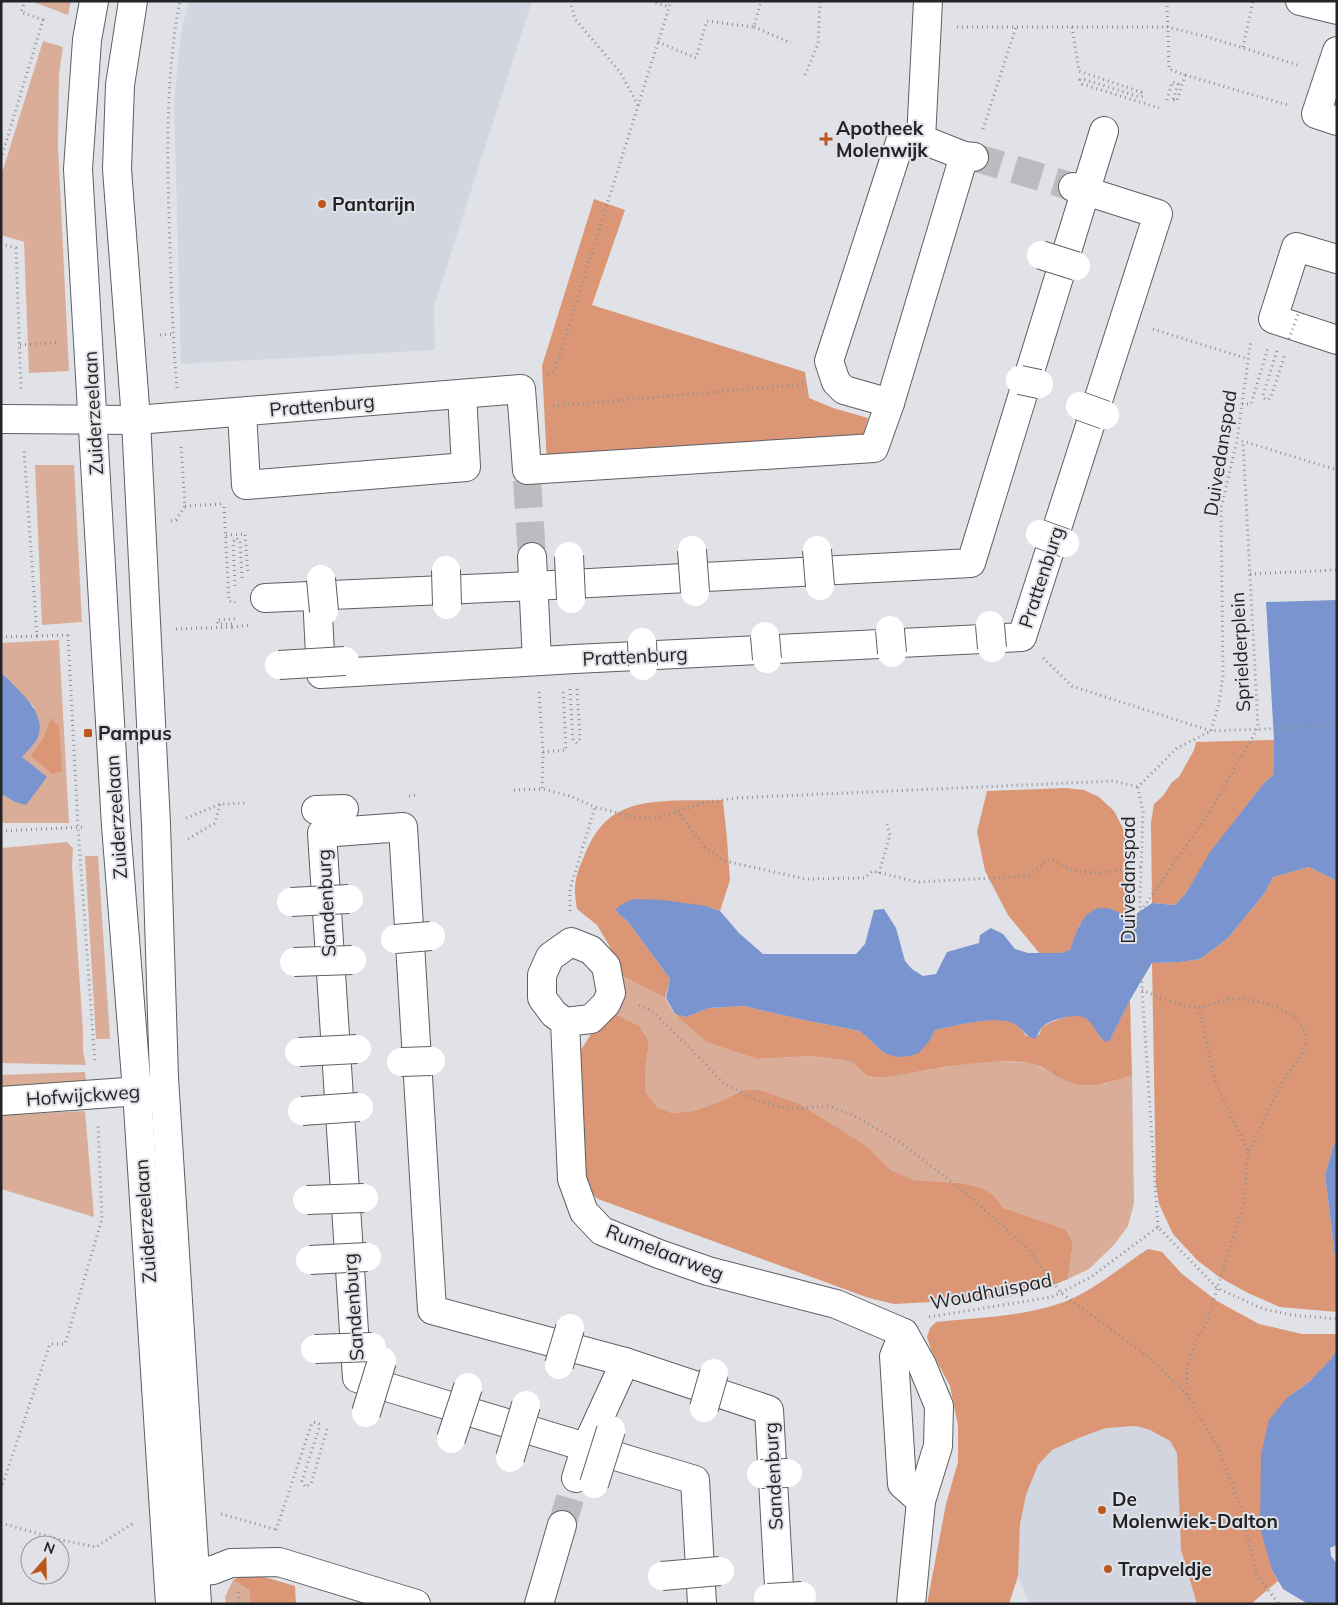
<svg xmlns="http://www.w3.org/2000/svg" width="1338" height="1605" font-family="Mulish,sans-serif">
  <rect width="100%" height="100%" fill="#e0e2e7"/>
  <g fill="#d1d6e1">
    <polygon points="189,1 532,1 434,306 435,350 181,364 174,101 182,27"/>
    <polygon points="1136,1426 1150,1430 1170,1441 1177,1453 1181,1550 1197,1604 1030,1604 1018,1576 1020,1524 1026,1495 1038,1465 1052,1450 1081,1437 1106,1428"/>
  </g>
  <g fill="#daad99">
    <polygon points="31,1 71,1 68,15"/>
    <polygon points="43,41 63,47 59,74 58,146 69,371 29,373 24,242 1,235 1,176"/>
    <polygon points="35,465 74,465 82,622 42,625"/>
    <polygon points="59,640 69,823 1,823 1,794 15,802 22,757 34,707 5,676 1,674 1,643"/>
    <polygon points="67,842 73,848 72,866 83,1031 83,1051 86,1065 1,1063 1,848"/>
    <polygon points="85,856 98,856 110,1039 96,1039"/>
    <polygon points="615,972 665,998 675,1015 758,1059 812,1056 836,1059 852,1062 867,1076 882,1078 979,1061 1033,1063 1065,1080 1104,1084 1132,1075 1134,1203 1128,1226 1114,1245 1089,1269 1068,1279 1073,1242 1065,1229 1004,1208 993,1195 958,1183 914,1180 891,1170 868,1147 760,1090 743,1090 723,1100 694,1111 672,1113 657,1107 645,1091 645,1074 649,1042 606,1010"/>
    <polygon points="85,1072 87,1087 1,1088 1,1075"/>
    <polygon points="85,1111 94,1217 1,1189 1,1115"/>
    <polygon points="233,1580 249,1590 251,1604 226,1604 225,1597"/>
  </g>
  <g fill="#da9675">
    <polygon points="594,199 625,210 592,305 805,372 809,398 833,408 868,418 861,443 547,464 542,366"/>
    <polygon points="51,718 59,727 62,771 52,774 31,756 43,739"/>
    <polygon points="1274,740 1274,774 1264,783 1211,852 1186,893 1175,905 1152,903 1151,823 1154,804 1163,796 1172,782 1179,777 1194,750 1196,742"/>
    <polygon points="1066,788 1084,790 1099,797 1114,811 1126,834 1129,919 1112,910 1080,924 1070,950 1061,953 1040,954 1008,915 985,871 977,832 987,791"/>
    <path d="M723,800L727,839L730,880L720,911L706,906L615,910L629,923L670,979L665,998L615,972L610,947L597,925L577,909C573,884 575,877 585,854C592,837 603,819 621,811C646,797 694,801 723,800Z"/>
    <polygon points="1309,867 1337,881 1337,1140 1334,1144 1325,1175 1337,1273 1337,1312 1280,1307 1248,1293 1219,1277 1197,1260 1173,1234 1159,1204 1156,1185 1152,963 1180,962 1200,959 1227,939 1264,894 1273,877"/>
    <path d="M1130,1000L1132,1075C1106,1084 1084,1091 1058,1077C1050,1072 1039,1064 1030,1063C981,1057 931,1070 882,1078L867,1076L852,1062L836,1059L812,1056L758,1059L707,1042L675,1014L686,1017L709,1008L744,1006L799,1019L860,1031L884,1053L930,1040L935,1030C952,1026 1002,1014 1016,1024C1020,1027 1023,1032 1026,1036L1039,1035L1042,1027C1054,1021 1076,1009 1088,1019C1093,1024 1097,1033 1102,1039L1110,1040Z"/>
    <polygon points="606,1010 639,1026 649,1042 645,1074 645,1091 657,1107 672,1113 694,1111 723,1100 743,1090 760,1090 799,1104 868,1147 891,1170 914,1180 958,1183 982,1188 993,1195 1004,1208 1065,1229 1073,1242 1068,1279 1051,1286 1004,1298 894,1304 869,1298 598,1199 584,1187 579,1053"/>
    <path d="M1148,1249L1162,1252L1182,1274L1217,1301L1259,1324L1302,1334H1337C1337,1340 1338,1346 1336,1350C1329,1369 1303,1386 1287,1398L1272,1570L1278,1581L1251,1604H1197L1181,1550L1177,1453L1170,1441L1150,1430L1136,1426L1106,1428L1081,1437L1052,1450L1038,1465L1026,1495L1020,1524L1018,1576L1009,1604H927L946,1504L958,1462V1425L950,1386L931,1350L927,1337L930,1328L936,1322C979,1317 1023,1317 1064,1302C1095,1290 1120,1267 1148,1249Z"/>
    <polygon points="245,1574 254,1574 295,1586 296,1604 251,1604 249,1590 233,1580"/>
  </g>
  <g fill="#7a94d0">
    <path d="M1337,600V881L1309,867L1273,877L1264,894L1227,939L1200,959L1180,962L1152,963L1130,1000L1110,1040L1106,1042C1098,1037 1095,1027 1088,1020C1079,1011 1053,1019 1043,1026C1040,1029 1038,1035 1035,1039C1023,1035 1023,1028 1013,1023C997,1015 953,1026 935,1030L930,1040L919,1053L910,1056L897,1057L884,1053L860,1031L799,1019L744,1006L709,1008L686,1017L675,1014L666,998L670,979L629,923L615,910L622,904L634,899L663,900L706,906L720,911L739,933L763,954H856L865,944L874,910L884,909L896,928L905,961L912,969L923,976L936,974L947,952L979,943L980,935L991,928L1003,934L1015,949L1028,953H1061L1070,950C1077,931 1084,902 1111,909C1117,911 1124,916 1129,919L1152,903L1175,905L1186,893L1210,852L1264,783L1274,774V740L1266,602Z"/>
    <path d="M1,674L5,676C20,692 49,715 37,739C34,745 27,751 22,757L47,777L26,805L15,802L1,794Z"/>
    <polygon points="1337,1140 1337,1273 1325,1175 1334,1144"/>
    <polygon points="1337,1349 1337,1545 1330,1548 1331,1556 1337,1564 1337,1604 1308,1604 1283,1589 1272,1570 1260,1528 1261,1454 1269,1420 1287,1398 1310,1381 1331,1359"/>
  </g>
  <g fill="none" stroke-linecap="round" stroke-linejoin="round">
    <g stroke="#babcc0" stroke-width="28" stroke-dasharray="28 14" stroke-linecap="butt">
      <polyline points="974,157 1073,187"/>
      <polyline points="527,480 532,557"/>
      <polyline points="562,1525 576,1478"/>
    </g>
    <g stroke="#5d5f63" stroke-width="30">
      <g id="minor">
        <polyline points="94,1 87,40 78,169 116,826 137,1091 170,1604"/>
        <polyline points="133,1 120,85 117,169 136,420 156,824 164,1078 197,1604"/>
        <polyline points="1300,1 1337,10"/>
        <polyline points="1337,51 1316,114 1337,121"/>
        <polyline points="921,139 928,1"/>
        <polyline points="1337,259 1296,247 1273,319 1337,340"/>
        <polyline points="890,403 964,156"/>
        <polyline points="242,412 246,485 466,467 462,394"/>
        <polyline points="1,419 136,420 521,389 527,470 874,448 890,403 844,390 836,382 829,361 900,142 921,139 964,156 974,157"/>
        <polyline points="532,557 537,661"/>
        <polyline points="317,595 321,674 575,659 1022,637 1158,214 1073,187"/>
        <polyline points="265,598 533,586 971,563 1104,131"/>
        <polyline points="316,810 344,809"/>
        <polyline points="565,1022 591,1019 606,1004 611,993 606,966 591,950 571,942 550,957 542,975 542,998 554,1014 565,1022 572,1179 584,1212 602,1231 659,1254 708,1271 836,1304 904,1333 922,1365 939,1406 938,1446 921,1501 911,1604"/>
        <polyline points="1,1101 154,1090"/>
        <polyline points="904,1333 894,1356 902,1484 921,1501"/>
        <polyline points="576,1478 586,1447 625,1362"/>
        <polyline points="177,1574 213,1570 231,1563 279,1562 416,1604"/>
        <polyline points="539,1604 562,1525"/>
        <polyline points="702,1604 695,1480 357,1378 322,833 403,827 432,1310 625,1362 769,1410 780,1604"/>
      </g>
    </g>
    <g stroke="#8f9094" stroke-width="3" stroke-dasharray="1 4" stroke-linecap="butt">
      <polyline points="572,1 571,4 575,19 620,72 638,105"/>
      <polyline points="651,1 669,7"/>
      <polyline points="1167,1 1169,69 1185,75 1177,101 1173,100"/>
      <polyline points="754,27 791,43"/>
      <polyline points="957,27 1168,27 1208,37 1301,66"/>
      <polyline points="1072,27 1079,71 1141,92 1143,96 1140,97 1083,79 1080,80 1082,84 1159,108"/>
      <polyline points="658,42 696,58 707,21 754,27 761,1"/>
      <polyline points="1243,47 1253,1"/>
      <polyline points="805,75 818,44 820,1"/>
      <polyline points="1185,75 1288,105"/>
      <polyline points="1167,100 1172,82 1178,84 1173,100"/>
      <polyline points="983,129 1016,27"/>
      <polyline points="1,159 43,20 21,12 25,1"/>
      <polyline points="1,244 16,248 21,389"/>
      <polyline points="1153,329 1248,359"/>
      <polyline points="160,335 173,334"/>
      <polyline points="20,345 59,342"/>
      <polyline points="1277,351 1263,395 1263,397 1266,400 1269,399 1271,397 1285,354"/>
      <polyline points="548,374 555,370 671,1"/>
      <path d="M177,388C172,331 171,274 169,217C167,145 166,73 180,1"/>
      <polyline points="1242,404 1251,404 1268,348"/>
      <polyline points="553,406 806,384"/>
      <polyline points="1242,441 1337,470"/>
      <polyline points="185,506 222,504"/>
      <polyline points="224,507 229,601 233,603 235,602"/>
      <polyline points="171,521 176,520 185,506 181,446"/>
      <polyline points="226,535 245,534 248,574"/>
      <polyline points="1250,574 1337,570"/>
      <polyline points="235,586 233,542 236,538 240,541 242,578"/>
      <polyline points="232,624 218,624 217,620 236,619"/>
      <polyline points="232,627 251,625"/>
      <polyline points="176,629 232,627 232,624"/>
      <polyline points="68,635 78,827 95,1064"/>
      <polyline points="37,636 69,635"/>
      <polyline points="1,637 37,636 24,450"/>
      <polyline points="1043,658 1072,686 1211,731 1337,726"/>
      <polyline points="570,689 573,740 577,743 580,739 577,689"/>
      <polyline points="539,692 543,752 542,789"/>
      <polyline points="543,752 566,750 563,691"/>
      <polyline points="514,790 542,789 570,796 595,807 629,816 648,818 664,816 704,803 735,798 1113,781 1138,787"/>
      <polyline points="409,796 418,795"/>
      <polyline points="677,811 705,847 725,861 806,879 865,878 872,871 918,882 1027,876 1050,859 1073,871 1100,873 1141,867"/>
      <polyline points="186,818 221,804 247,803"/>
      <polyline points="1,831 85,827"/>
      <polyline points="188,839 215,823 220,804"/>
      <polyline points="879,873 890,835 886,821"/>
      <polyline points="570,911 570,889 595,807"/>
      <polyline points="1141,911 1208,814 1258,728 1243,442"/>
      <path d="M1142,990C1159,997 1181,1008 1200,1007C1210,1006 1219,1001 1229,999C1253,997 1306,1010 1306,1040C1305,1055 1289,1070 1282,1083C1270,1106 1260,1129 1249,1151"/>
      <polyline points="639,1005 652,1011 689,1047 723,1083 757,1100 788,1109 828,1106 853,1115 901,1143 968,1195 1029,1250 1061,1293 1148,1356 1187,1395 1218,1447 1242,1511 1256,1574 1279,1604"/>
      <polyline points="1158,1227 1142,990 1140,900 1143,812 1138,787 1177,748 1211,731 1219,703 1223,676 1221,509 1237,440 1251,340"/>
      <polyline points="929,1317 1052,1297 1091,1277 1158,1227 1217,1288 1263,1309 1292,1315 1337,1319"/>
      <polyline points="1187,1394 1187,1367 1196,1341 1207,1321 1244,1203 1248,1151 1215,1082 1199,1007"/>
      <polyline points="1,1489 50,1344 65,1344 102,1219 98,1125"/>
      <polyline points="221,1514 278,1530"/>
      <polyline points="1,1523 61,1540 96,1547 135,1522"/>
      <polyline points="276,1530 312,1423 316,1422 319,1424 319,1428 302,1481 305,1487 311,1484 328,1426"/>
      <polyline points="238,1592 240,1604"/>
    </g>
    <use href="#minor" stroke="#fff" stroke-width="28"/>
    <g stroke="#5d5f63" stroke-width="30" stroke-linecap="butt">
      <g id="minor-bridge">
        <polyline points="1041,255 1076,266"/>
        <polyline points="1020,380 1039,384"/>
        <polyline points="1080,406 1105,415"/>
        <polyline points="1040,534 1065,543"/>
        <polyline points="692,550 695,592"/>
        <polyline points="817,550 820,586"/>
        <polyline points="569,556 571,599"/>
        <polyline points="446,570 447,605"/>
        <polyline points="321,579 324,611"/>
        <polyline points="990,625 992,648"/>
        <polyline points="890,630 892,653"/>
        <polyline points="765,636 767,659"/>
        <polyline points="642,642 643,666"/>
        <polyline points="279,665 345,661"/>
        <polyline points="291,902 349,899"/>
        <polyline points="395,939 431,936"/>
        <polyline points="294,962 352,960"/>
        <polyline points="299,1052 357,1049"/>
        <polyline points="401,1062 431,1061"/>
        <polyline points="302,1111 359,1107"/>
        <polyline points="307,1200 364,1198"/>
        <polyline points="310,1260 367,1257"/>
        <polyline points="315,1349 372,1347"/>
        <polyline points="559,1365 570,1328"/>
        <polyline points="704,1408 714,1373"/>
        <polyline points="366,1413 382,1361"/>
        <polyline points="451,1439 468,1387"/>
        <polyline points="510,1458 526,1405"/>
        <polyline points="761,1474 788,1473"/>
        <polyline points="594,1484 611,1430"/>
        <polyline points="662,1576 720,1571"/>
        <polyline points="768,1598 802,1596"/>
      </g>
    </g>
    <polyline stroke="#8f9094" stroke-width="3" stroke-dasharray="1 4" stroke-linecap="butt" points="1289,339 1298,314"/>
    <use href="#minor-bridge" stroke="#fff" stroke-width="28"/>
  </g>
  <g fill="#bb581f" stroke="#e0e2e7" stroke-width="2">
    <path d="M823.5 131.5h5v5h5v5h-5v5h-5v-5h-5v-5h5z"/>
    <circle cx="322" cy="204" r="5"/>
    <rect x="83" y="728" width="10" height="10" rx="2.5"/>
    <circle cx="1102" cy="1510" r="5"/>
    <circle cx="1108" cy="1569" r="5"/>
  </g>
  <g text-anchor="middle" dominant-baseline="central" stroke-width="4" stroke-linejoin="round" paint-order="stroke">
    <g font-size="19" font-weight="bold" fill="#232426" stroke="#e0e2e7" text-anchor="start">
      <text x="836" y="128">Apotheek<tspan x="836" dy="22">Molenwijk</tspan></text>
      <text x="332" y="204">Pantarijn</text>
      <text x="98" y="733">Pampus</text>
      <text x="1112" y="1499">De<tspan x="1112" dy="22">Molenwiek-Dalton</tspan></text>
      <text x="1118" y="1569">Trapveldje</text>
    </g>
    <g font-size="19" fill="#232426" stroke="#e0e2e7">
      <text transform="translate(322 405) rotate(-5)">Prattenburg</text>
      <text transform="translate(93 413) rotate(-93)">Zuiderzeelaan</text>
      <text transform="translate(1220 453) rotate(-81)">Duivedanspad</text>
      <text transform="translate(1041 577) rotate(-72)">Prattenburg</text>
      <text transform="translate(1240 652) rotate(-93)">Sprielderplein</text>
      <text transform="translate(635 656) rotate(-3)">Prattenburg</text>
      <text transform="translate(116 817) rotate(-94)">Zuiderzeelaan</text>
      <text transform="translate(1128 880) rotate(-90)">Duivedanspad</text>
      <text transform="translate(326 903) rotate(-93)">Sandenburg</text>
      <text transform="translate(83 1095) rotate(-4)">Hofwijckweg</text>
      <text transform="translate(145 1221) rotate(-94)">Zuiderzeelaan</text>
      <text transform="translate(665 1252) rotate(21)">Rumelaarweg</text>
      <text transform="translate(991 1291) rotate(-11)">Woudhuispad</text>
      <text transform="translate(353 1307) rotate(-94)">Sandenburg</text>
      <text transform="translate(773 1476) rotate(-93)">Sandenburg</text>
    </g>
  </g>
  <rect width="1338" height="1605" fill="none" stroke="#232426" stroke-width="5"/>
  <g transform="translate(45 1560) rotate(20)"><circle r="24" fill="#e0e2e7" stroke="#94969a"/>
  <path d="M0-4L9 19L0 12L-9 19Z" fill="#bb581f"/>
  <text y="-8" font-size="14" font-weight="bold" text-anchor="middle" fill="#232426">N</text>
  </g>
</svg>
